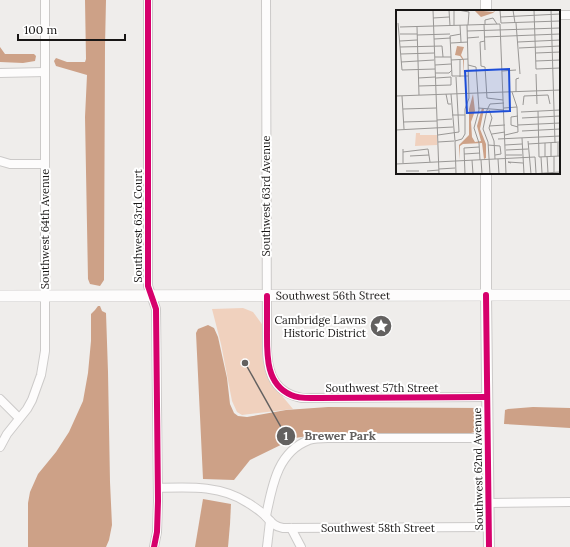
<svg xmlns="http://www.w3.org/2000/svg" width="570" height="547" font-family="Lora,serif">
  <rect width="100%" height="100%" fill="#efedeb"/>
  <polygon fill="#f0d1be" points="243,308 253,312 264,327 278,391 293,409 242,415 237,412 232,401 221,344 212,309"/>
  <g fill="#cda187">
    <polygon points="85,0 106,0 105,46 104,280 100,286 90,284 88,279 85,117 87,75 56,66 54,61 56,58 67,62 85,62 86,59"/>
    <polygon points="0,47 5,54 34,54 36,56 35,61 23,63 0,62"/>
    <polygon points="98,306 100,306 102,311 106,313 108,372 110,482 112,525 109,540 106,547 28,547 28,503 30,492 38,474 56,452 69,432 83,401 88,373 91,341 91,314 95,310"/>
    <polygon points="208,325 214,328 218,337 227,378 230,404 234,413 238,416 247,417 286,410 328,407 478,408 481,411 479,431 471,433 329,433 295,438 250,460 234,480 203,479 196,333 198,329"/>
    <polygon points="533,407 570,408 570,428 504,424 505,410 508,409"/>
    <polygon points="203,499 231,504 230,524 228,547 195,547"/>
  </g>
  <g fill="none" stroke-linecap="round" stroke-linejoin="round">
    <g stroke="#cccac9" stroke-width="10">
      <g id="minor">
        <polyline points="148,0 148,286 156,309 158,501 157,532 154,547"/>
        <path d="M266,0L267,351C268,376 276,393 302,398L487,397"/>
        <polyline points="559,15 570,15"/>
        <polyline points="0,73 45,72"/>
        <polyline points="0,161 10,164 45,164"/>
        <polyline points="0,399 19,418"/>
        <polyline points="0,447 7,434 27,409 32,400 41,375 45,351 45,0"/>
        <path d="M158,488C189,487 221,485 248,503C253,506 257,509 261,512C270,519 271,526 283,528L488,527"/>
        <polyline points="488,503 570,502"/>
        <path d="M266,516C272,487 277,452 309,440C315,438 322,438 328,438H488"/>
        <polyline points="291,528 301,547"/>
        <polyline points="267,547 270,521"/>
      </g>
    </g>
    <g stroke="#cccac9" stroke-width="12">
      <g id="tertiary">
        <polyline points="486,0 486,11"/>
        <polyline points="486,173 486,295 489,547"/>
      </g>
    </g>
    <g stroke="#cccac9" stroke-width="12">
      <g id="secondary">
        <path id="s1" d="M0,296L570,295"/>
      </g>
    </g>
    <use href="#minor" stroke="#fdfcfc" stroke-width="8"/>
    <use href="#tertiary" stroke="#fdfcfc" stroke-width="10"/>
    <use href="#secondary" stroke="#fdfcfc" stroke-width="11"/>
    <g stroke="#fff" stroke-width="8">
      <g id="cycleway">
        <polyline points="148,0 148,286 156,309 158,501 157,532 154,547"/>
        <polyline points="486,295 489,547"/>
        <path d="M267,296C267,307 267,319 267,330C267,353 265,384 291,395C300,399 309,398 318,398L487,397"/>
      </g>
    </g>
    <use href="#cycleway" stroke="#d6006c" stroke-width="6"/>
  </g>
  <defs>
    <g id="sight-disc" transform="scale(1.15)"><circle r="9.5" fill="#636160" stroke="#fff"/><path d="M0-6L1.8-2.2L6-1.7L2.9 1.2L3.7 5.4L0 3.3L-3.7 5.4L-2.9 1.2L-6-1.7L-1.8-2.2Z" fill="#fff"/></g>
  </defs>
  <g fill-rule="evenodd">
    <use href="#sight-disc" x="381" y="326"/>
  </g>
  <g text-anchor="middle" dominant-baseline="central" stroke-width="4" stroke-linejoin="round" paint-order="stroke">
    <g font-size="11" fill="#181615" stroke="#fff">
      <text transform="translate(266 196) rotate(-90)">Southwest 63rd Avenue</text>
      <text transform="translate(138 226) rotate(-90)">Southwest 63rd Court</text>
      <text transform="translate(45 229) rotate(-90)">Southwest 64th Avenue</text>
      <text stroke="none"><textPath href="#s1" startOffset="333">Southwest 56th Street</textPath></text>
      <text x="382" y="388">Southwest 57th Street</text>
      <text transform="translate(478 469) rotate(-91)">Southwest 62nd Avenue</text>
      <text x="378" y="528">Southwest 58th Street</text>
    </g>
    <g font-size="11" fill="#181615" stroke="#fff" text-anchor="end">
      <text x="366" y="320">Cambridge Lawns<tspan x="366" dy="13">Historic District</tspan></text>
    </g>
  </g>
  <g transform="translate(396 10)">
    <rect width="164" height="164" fill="#efedeb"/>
    <path d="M20,123H24V125H41V135L19,136Z" fill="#f0d1be"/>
    <path d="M78,0L97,2L100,0L97,3L85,7ZM61,36L68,37L65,45L68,50V65L67,50L64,46L59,45ZM77,84L79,101L75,112L76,127L79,132L85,131L81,116L86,98L88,99L84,119L90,134V148L88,149L86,133L67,134L64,136L63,150V135L73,125V99Z" fill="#cda187"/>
    <path fill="none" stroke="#999795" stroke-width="1" d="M37,0L43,164M53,0L54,16M58,0V15M62,0L73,2L72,15M104,0L105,13M117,0L119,13M138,0L140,59L164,58M155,0L159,133M104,7L164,4M37,8L53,7M2,13L6,60L39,59M105,13L164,11M120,13L124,64M88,14L89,40M89,14V10L97,8L101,14M104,14L110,164M64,15L65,32M4,17L104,14M21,17L23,85M71,21L164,18M4,24H21M65,24L54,26L56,66H73M21,25L54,24M88,27L164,24M71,28L83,27M38,29L55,28M4,31L21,30M89,31L84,32L85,56L89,57L91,88L107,90M122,32L164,30M55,33L72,32M4,37L46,36L47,47M123,38L164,36M140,43L164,42M5,44L38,43M39,47H55M64,49V67M55,50L72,49M140,51L164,50M5,52L38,50M39,55L55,54M72,55L80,57L83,100L78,118L83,133L84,150M106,61L120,60M39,63H53L56,60M140,64L141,94M22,68L39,67M23,76L55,75V67L40,68M120,82V69L123,68M50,84L52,94H55M55,84L59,131M0,86L164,80M6,86L8,119M127,95L128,86L152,85L154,94M82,98L108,100M108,98L121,97M7,99L40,98M91,100L87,119L92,132L94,164M91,100L94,94L108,93M93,100L96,108L93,118L98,131L99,149M142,101L143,147M125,102L164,100M56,105H69M122,106L115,107V115L122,117M126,108L164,106M41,110L56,109M7,112L41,111M122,115L164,113M93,116L109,115M0,120L57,117M126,121L164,119M96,124L109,122M42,125L63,122L60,67M109,125L122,122L121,97L116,82M126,128L128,164M102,129L164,126M59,131L66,129L69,124V99L73,88L71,15M59,131L60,164M132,131L135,164M42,132L58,131M149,133V147M155,133V146M162,133V146M132,134L164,132M92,135L104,136L105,144L99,145M109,135L126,134M7,139V153M110,140L132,139M7,142L32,139L34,152M68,144L84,143M110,145H126M14,146L33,145M151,146L152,163M158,146V162M139,147L140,163M143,147L164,146M145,147L146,163M102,149L103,164M76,150L77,164M85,150L86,164M115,153L112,152L127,153M0,154L139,147M43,159L59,158M10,161H23M31,161L43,160M69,164L68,138L83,137M135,164L164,162"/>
    <path fill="#1d4ed8" fill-opacity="0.15" stroke="#1d4ed8" stroke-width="2" d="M113,59L114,101L71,103L69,61Z"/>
    <rect width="164" height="164" fill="none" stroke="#181615" stroke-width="2"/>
  </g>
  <path fill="none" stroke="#636160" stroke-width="1.5" d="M245 363L286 436"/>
  <g fill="#636160" stroke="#fff" stroke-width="1.5">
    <circle cx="245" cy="363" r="4"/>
    <circle cx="286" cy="436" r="10"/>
  </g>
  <g font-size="12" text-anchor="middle" font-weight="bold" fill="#fff">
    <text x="286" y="440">1</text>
  </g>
  <g font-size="12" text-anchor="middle" font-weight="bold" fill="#636160" stroke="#fff" stroke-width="4" stroke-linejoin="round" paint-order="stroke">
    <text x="340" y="440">Brewer Park</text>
  </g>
  <path d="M18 34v6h107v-6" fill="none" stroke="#181615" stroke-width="2"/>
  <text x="24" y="34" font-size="12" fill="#181615" stroke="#ffffff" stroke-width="3" paint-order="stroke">100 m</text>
</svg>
